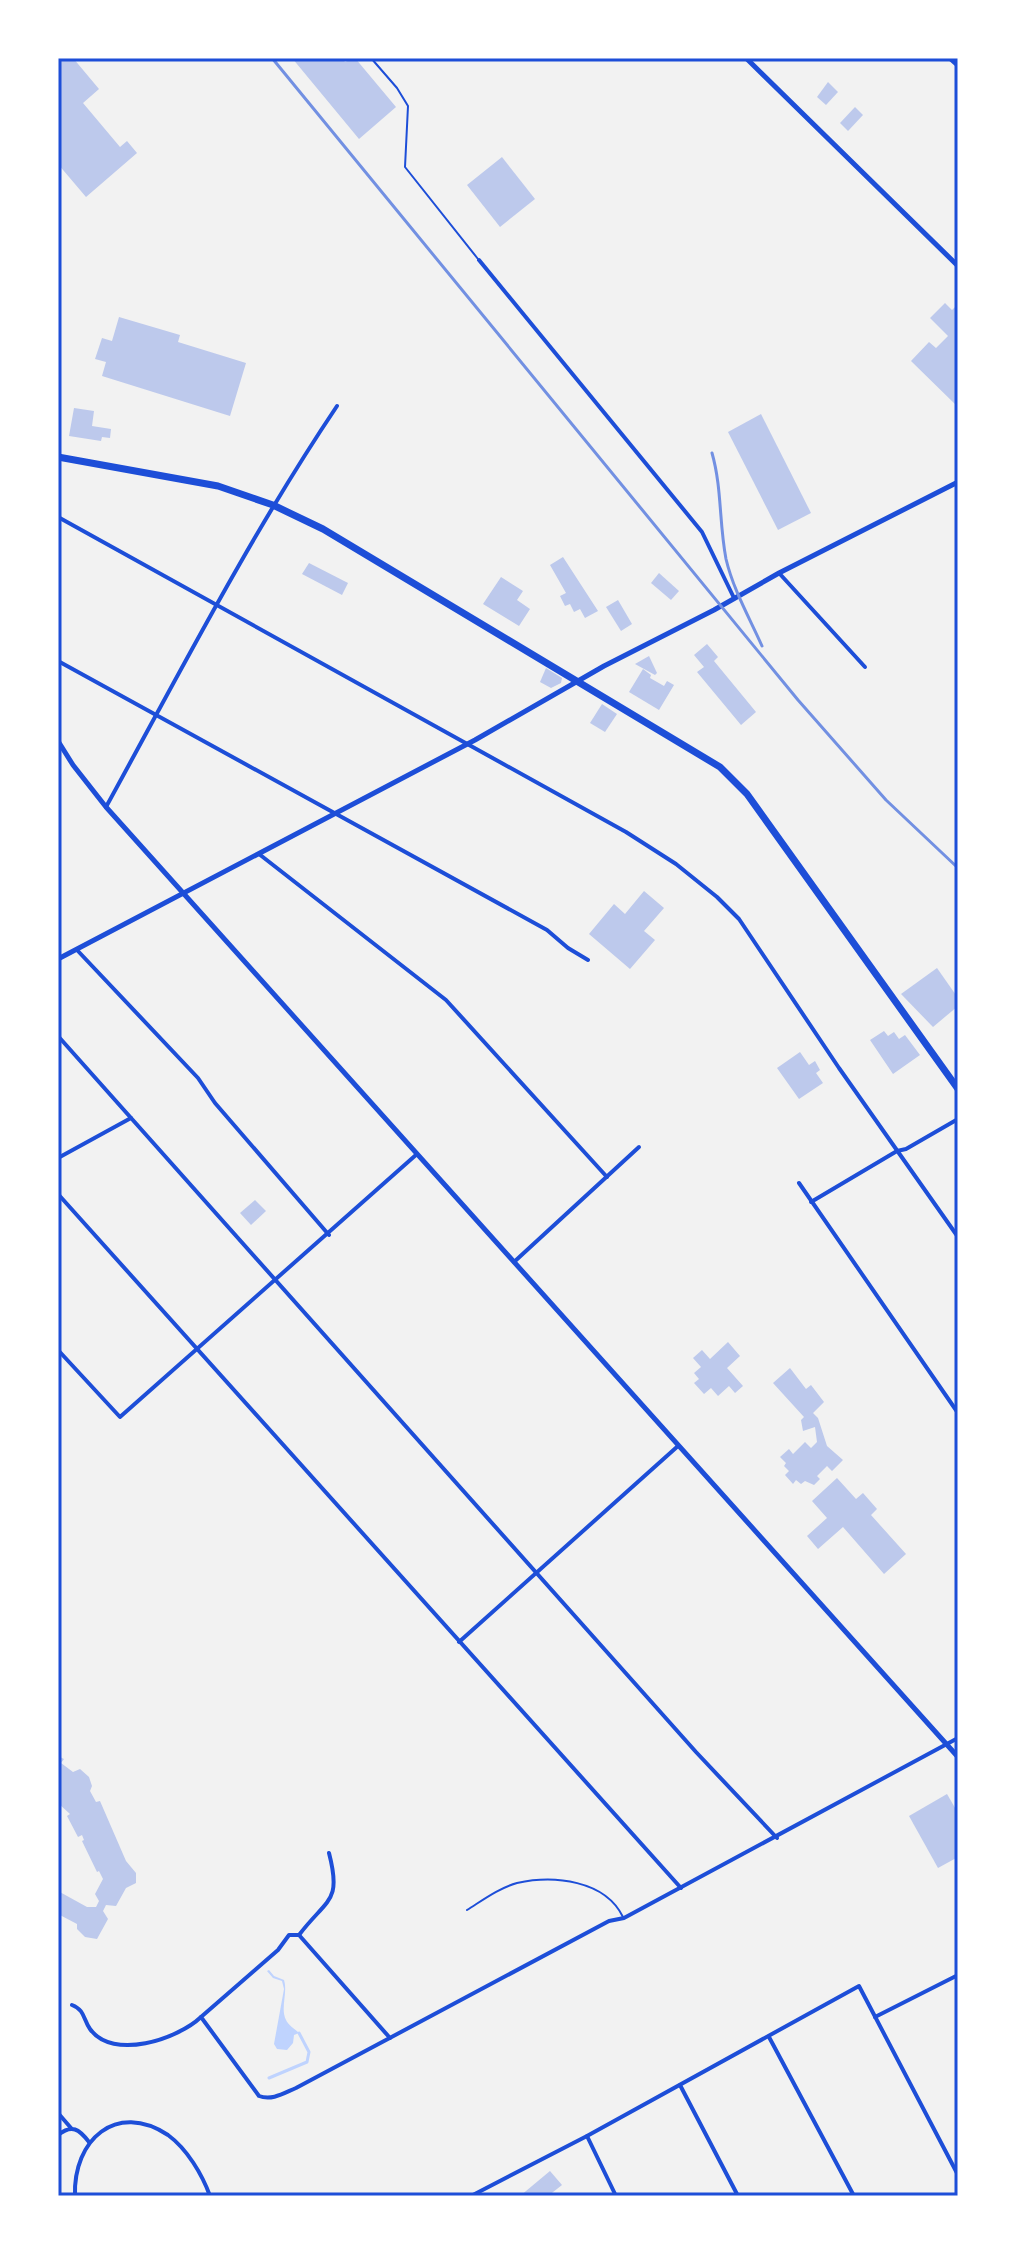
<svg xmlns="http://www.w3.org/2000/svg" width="1016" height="2254" font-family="Cabin,sans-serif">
  <rect width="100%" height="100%" fill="#f2f2f2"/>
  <path fill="#bfd3fe" d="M269,1970L274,1976L284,1980C288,1993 280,2008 286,2020C288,2025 295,2029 299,2033L294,2035L293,2043L287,2050L277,2049L274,2044L284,1989L282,1981L273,1978L267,1971Z"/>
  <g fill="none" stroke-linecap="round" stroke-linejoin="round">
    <polyline stroke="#bfd3fe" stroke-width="3" points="269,2078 307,2062 309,2052 299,2033"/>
  </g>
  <g fill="#bdc9ec">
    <polygon points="58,58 73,58 99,89 83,103 120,147 127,141 137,153 86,197 58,164"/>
    <polygon points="292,58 342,58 345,62 355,58 396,107 359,139"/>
    <polygon points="828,82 838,92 826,105 817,97"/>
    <polygon points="855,107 863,115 848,131 840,123"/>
    <polygon points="502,157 535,199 500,227 467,185"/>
    <polygon points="945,303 952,310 958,304 958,407 911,361 929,342 936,348 948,336 930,318"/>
    <polygon points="119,317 180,335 178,342 246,363 230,416 102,376 106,362 95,359 102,338 112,341"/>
    <polygon points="74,408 94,411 92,426 111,429 110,438 102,437 101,441 69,436"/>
    <polygon points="761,414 811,513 778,530 728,432"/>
    <polygon points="563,557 598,611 585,618 580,609 574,612 570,604 565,606 560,596 566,593 550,565"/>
    <polygon points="309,563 348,583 342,595 302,574"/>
    <polygon points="659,573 679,591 671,600 651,583"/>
    <polygon points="501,577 523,591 517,600 530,609 519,626 483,604"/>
    <polygon points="618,600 632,624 621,631 606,607"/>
    <polygon points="707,644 718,657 714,661 756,712 741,725 697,672 704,667 694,655"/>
    <polygon points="649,656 657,673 655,675 635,664"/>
    <polygon points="546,668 562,678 561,683 551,688 540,682"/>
    <polygon points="643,669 651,675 650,678 664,686 667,681 674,685 659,710 629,692"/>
    <polygon points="602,704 617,714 605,732 590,723"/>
    <polygon points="644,891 664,908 644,931 655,940 630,969 589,934 614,904 625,914"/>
    <polygon points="937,968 958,998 958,1006 933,1027 901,994"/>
    <polygon points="884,1031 888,1036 894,1032 899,1039 905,1035 920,1055 893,1074 870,1040"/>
    <polygon points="800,1052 809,1065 815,1061 820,1070 816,1073 823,1083 799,1099 777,1068"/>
    <polygon points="255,1200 266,1211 251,1225 240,1213"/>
    <polygon points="728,1342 740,1356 727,1368 743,1386 735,1393 729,1386 718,1396 711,1388 704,1394 694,1383 699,1379 694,1373 701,1367 693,1358 702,1350 710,1359"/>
    <polygon points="790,1368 806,1389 811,1385 824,1402 813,1413 818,1418 827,1446 843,1460 832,1471 827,1466 817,1476 820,1479 814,1485 805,1481 801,1484 796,1480 793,1484 785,1475 789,1471 784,1466 786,1463 780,1457 789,1449 793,1454 805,1442 811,1448 817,1442 815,1427 803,1431 801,1420 804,1417 773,1383"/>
    <polygon points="837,1478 856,1499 863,1493 877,1509 871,1515 906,1554 884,1574 843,1527 818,1549 807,1536 827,1518 812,1501"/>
    <polygon points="58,1756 64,1759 61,1763 73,1772 80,1769 89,1777 92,1786 90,1791 96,1802 100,1801 126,1861 136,1873 136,1883 126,1888 116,1906 106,1905 103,1911 108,1919 97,1939 85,1937 77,1929 77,1924 58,1914 58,1891 87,1907 96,1907 99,1901 95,1894 103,1879 99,1871 97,1872 82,1841 84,1840 82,1835 78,1837 67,1816 70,1814 58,1803"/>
    <polygon points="947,1794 958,1813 958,1857 938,1868 909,1816"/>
    <polygon points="550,2171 562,2185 548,2196 520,2196"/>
  </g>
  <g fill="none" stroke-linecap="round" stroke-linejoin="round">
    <g stroke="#1d4ed8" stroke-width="2">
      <polyline points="371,58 397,88 408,106 405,167 478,259"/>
      <path d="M467,1910C483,1900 499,1888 517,1883C554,1875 605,1880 623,1917"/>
    </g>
    <g stroke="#1d4ed8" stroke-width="4">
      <polyline points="949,58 958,66"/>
      <polyline points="479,260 702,532 734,598"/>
      <polyline points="58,517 626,832 676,864 717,897 739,919 839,1068 958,1237"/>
      <polyline points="779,573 865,667"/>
      <polyline points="58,661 547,930 568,948 588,960"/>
      <path d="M106,807C180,672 251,534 337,406"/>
      <polyline points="259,854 446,1000 607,1177"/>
      <polyline points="77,950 198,1078 215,1103 329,1235"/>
      <polyline points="58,1036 696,1752 777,1838"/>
      <polyline points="58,1158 131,1118"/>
      <polyline points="799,1183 958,1413"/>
      <polyline points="58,1194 681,1888"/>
      <polyline points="811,1202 897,1151 906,1149 958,1119"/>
      <polyline points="514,1262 639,1147"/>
      <polyline points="58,1350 120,1417 417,1154"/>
      <polyline points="459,1642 678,1446"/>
      <path d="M329,1853C342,1903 327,1898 299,1935H289L278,1950L201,2017L259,2096C272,2101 284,2093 296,2088L609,1921L624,1918L958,1738"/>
      <polyline points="299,1935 390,2038"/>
      <path d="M72,2005C85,2010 83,2019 90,2029C113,2061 178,2039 201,2017"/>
      <polyline points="875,2017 958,1975"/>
      <polyline points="769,2037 854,2196"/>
      <polyline points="680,2085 738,2196"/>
      <polyline points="58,2104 58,2105"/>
      <polyline points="58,2113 71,2128"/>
      <path d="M58,2135C72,2124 79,2129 89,2142"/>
      <polyline points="587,2136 616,2196"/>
      <path d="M75,2196C73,2140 116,2101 168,2135C187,2149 202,2174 210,2196"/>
      <polyline points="471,2196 587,2136 859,1986 958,2175"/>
    </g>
    <g stroke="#1d4ed8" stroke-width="5">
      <polyline points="746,58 958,266"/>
      <polyline points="58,741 73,765 106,807 958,1757"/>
      <polyline points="58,959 475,740 604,666 714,610 779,573 958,482"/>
    </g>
    <polyline stroke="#1d4ed8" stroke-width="7" points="58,457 218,486 273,505 323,529 720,767 747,794 958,1089"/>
    <g stroke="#7290e2" stroke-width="3">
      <polyline points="272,58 798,700 886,800 958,868"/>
      <path d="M712,453C722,488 719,523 726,559C733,589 749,617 762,646"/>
    </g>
  </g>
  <rect width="1016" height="2254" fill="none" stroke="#ffffff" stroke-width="120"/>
  <rect x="60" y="60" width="896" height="2134" fill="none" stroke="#1d4ed8" stroke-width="3"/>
</svg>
